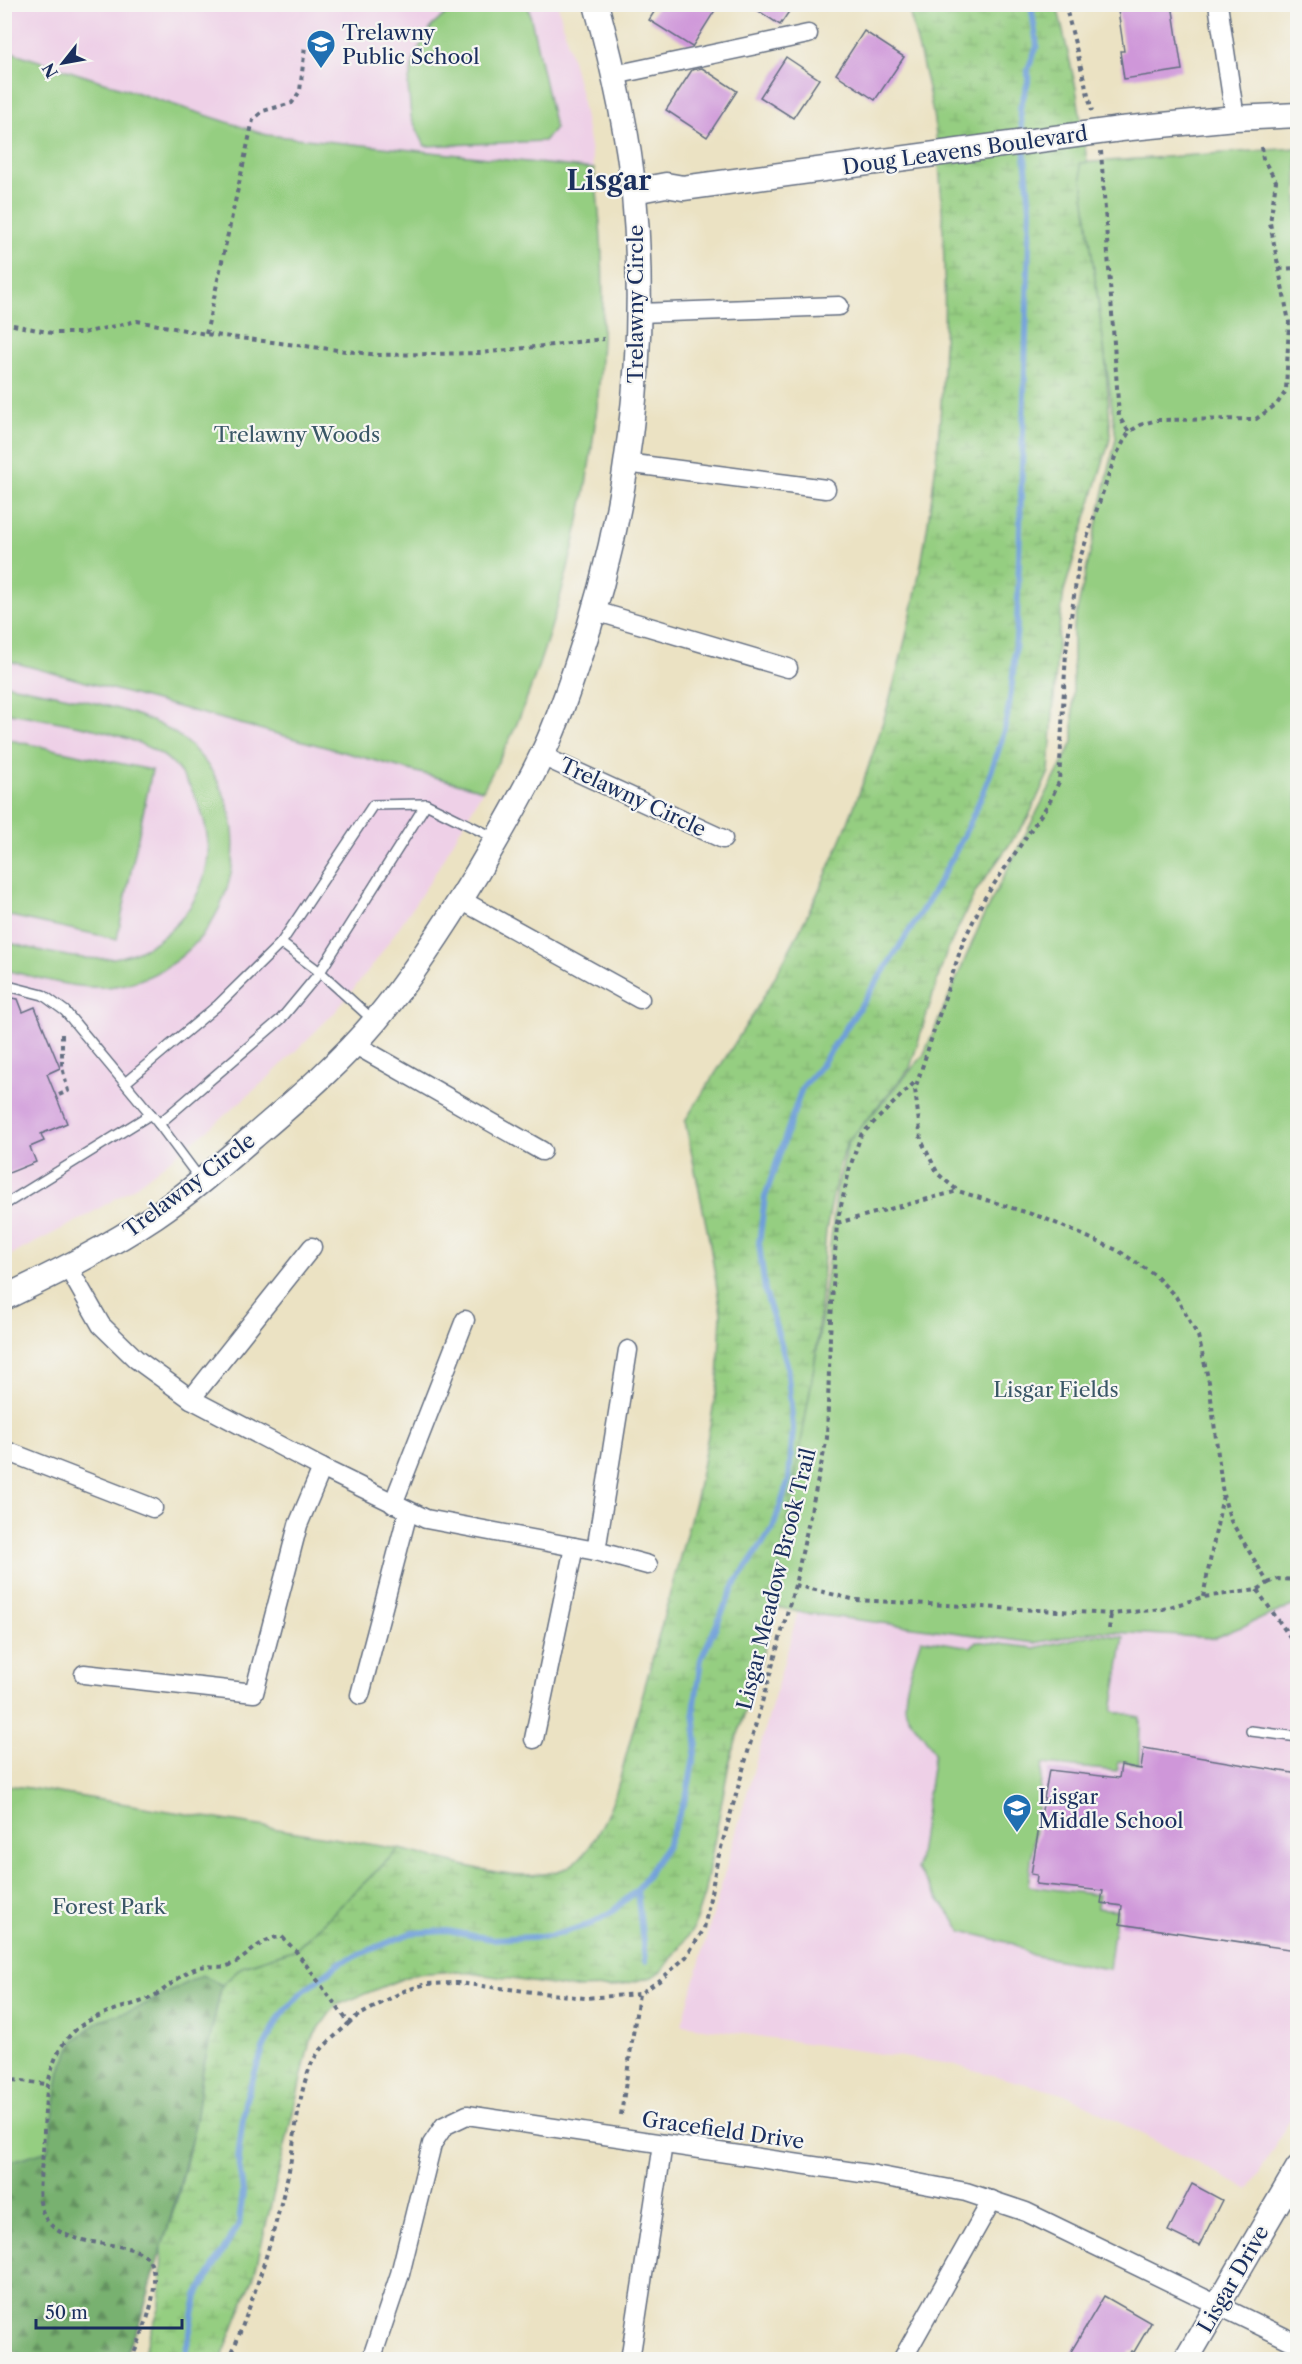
<svg xmlns="http://www.w3.org/2000/svg" width="1302" height="2364" font-family="'Libre Caslon Text',serif">
  <defs>
    <pattern id="forest-firs" width="22" height="20" patternUnits="userSpaceOnUse" patternTransform="scale(1.5)"><rect width="22" height="20" fill="#78b16f"/><path d="M5 1l3.5 6h-7zM16 11l3.5 6h-7z" fill="#62905e"/></pattern>
    <pattern id="wetland-marsh" width="20" height="14" patternUnits="userSpaceOnUse" patternTransform="scale(1.5)"><rect width="20" height="14" fill="#95ce81"/><path d="M1 5h8M5 5V1M11 12h8M15 12V8" fill="none" stroke="#80b172"/></pattern>
  </defs>
  <rect width="100%" height="100%" fill="#f6f6f2"/>
  <filter id="ink" filterUnits="userSpaceOnUse"><feTurbulence type="fractalNoise" baseFrequency=".0167" numOctaves="2"/><feDisplacementMap in="SourceGraphic" scale="12" xChannelSelector="R" yChannelSelector="G"/><feConvolveMatrix kernelMatrix="1 2 1 2 8 2 1 2 1" color-interpolation-filters="sRGB"/></filter>
  <filter id="wash" filterUnits="userSpaceOnUse"><feTurbulence type="fractalNoise" baseFrequency=".008" numOctaves="4" result="noise"/><feDisplacementMap in="SourceGraphic" scale="24" xChannelSelector="R" yChannelSelector="G"/><feGaussianBlur stdDeviation="1.35" result="paint"/><feColorMatrix in="noise" values="0 0 0 0 0 0 0 0 0 0 0 0 0 0 0 0 0 1.4 0 .05"/><feComposite in="paint" operator="in"/></filter>
  <g filter="url(#wash)">
    <rect width="100%" height="100%" fill="#ebe2c3"/>
    <g fill="#eed0e7">
      <polygon points="5,5 558,5 580,91 594,169 267,135 5,50"/>
      <polygon points="5,660 483,790 431,880 378,958 335,1012 268,1078 210,1128 133,1188 83,1218 5,1258"/>
      <polygon points="1297,1604 1297,2108 1249,2190 1067,2095 951,2064 682,2025 798,1612 1035,1643 1096,1631 1214,1638"/>
    </g>
    <polygon fill="url(#forest-firs)" stroke="#4a7066" stroke-width="1.5" points="202,1975 222,1985 203,2069 197,2117 178,2192 140,2322 124,2359 32,2359 5,2348 4,2163 48,2150 60,2070 75,2040 100,2020 138,2008"/>
    <path fill="url(#wetland-marsh)" stroke="#587e70" stroke-width="1.5" d="M908,5H1057L1076,88L1094,206L1111,436L1064,591L1058,638L1049,772L1027,820L976,891L946,953L910,1068L847,1143L839,1166L826,1231L817,1345L785,1581L729,1764L704,1895L693,1929L664,1969L652,1977L612,1987L572,1988L457,1971L414,1974L335,2006L310,2041L254,2276L221,2359L141,2360L160,2306L162,2247L179,2193L197,2116L203,2070L222,1985L243,1966L296,1949L399,1849C445,1859 517,1886 561,1870C590,1861 608,1815 617,1789L697,1494L718,1382L721,1313L709,1239L685,1121C716,1071 750,1023 778,971C896,758 950,509 944,267C943,216 941,164 933,114C927,77 916,41 908,5Z"/>
    <g fill="#95ce81" stroke="#587e70" stroke-width="1.5">
      <polygon points="456,5 528,5 555,128 544,141 425,146 411,117 408,85 415,54 432,26"/>
      <path d="M5,50L267,135L594,169C620,355 587,548 518,721C508,745 495,767 483,790L5,660Z"/>
      <polygon points="1297,148 1297,1604 1214,1638 1096,1631 1035,1643 798,1612 773,1606 818,1344 837,1189 848,1142 923,1056 985,913 1073,742 1073,629 1116,438 1080,163"/>
      <path d="M5,684C57,696 145,706 185,741C274,817 234,961 121,985C83,993 41,978 5,970V942C40,950 76,962 113,958C162,952 205,904 208,855C209,835 204,816 196,798C189,783 176,764 162,755C119,728 55,722 5,712Z"/>
      <polygon points="5,739 152,770 117,939 5,915"/>
      <path d="M1096,1634L1124,1637L1112,1711L1140,1717L1139,1764L1119,1761L1117,1771L1043,1764L1028,1886L1099,1895L1097,1908L1117,1910L1109,1969L1032,1955L1014,1944L962,1931L917,1869L934,1754C929,1739 917,1729 908,1716C898,1700 916,1657 921,1639L971,1647L976,1641L1034,1648Z"/>
      <polygon points="5,1785 29,1788 399,1849 296,1949 243,1966 222,1985 202,1975 138,2008 100,2020 75,2040 60,2070 48,2150 5,2163"/>
    </g>
    <g fill="none" stroke-linecap="round" stroke-linejoin="round">
      <g stroke="#6e9fd9" stroke-width="6">
        <polyline points="1023,136 1020,108 1028,82 1028,69 1037,46 1031,4"/>
        <polyline points="637,1890 645,1961"/>
        <path d="M184,2360L197,2296L239,2224L243,2192L238,2158L245,2102L263,2049L279,2018L302,1992L341,1962L411,1933L447,1931L492,1939L551,1936L591,1924L614,1910L637,1890L667,1846L687,1794L697,1742L694,1711L701,1659L736,1582L773,1528L789,1479L793,1428L787,1364L765,1291L759,1243L765,1197L802,1088L822,1064C889,961 965,861 1001,742C1012,704 1014,663 1017,624L1030,208L1024,146"/>
      </g>
    </g>
    <g id="blocks">
      <g fill="#cf97d9">
        <polygon points="659,4 719,4 692,47 649,20"/>
        <polygon points="748,4 794,4 780,25"/>
        <polygon points="1117,4 1172,4 1182,70 1124,79 1120,51 1124,51"/>
        <polygon points="864,31 904,57 875,100 836,74"/>
        <polygon points="786,57 819,79 793,118 760,97"/>
        <polygon points="702,68 737,91 707,137 666,110 692,70"/>
        <polygon points="4,997 18,999 23,1012 35,1007 60,1068 47,1074 67,1123 41,1134 44,1141 30,1147 36,1162 4,1175"/>
        <polygon points="1144,1748 1298,1774 1298,1936 1295,1950 1120,1924 1122,1906 1101,1903 1103,1891 1036,1884 1037,1875 1031,1874 1049,1770 1119,1778 1121,1765 1141,1769"/>
        <polygon points="1192,2184 1222,2200 1199,2246 1168,2231"/>
        <polygon points="1104,2296 1151,2323 1134,2352 1131,2351 1126,2360 1066,2360"/>
      </g>
    </g>
  </g>
  <g filter="url(#ink)">
    <use href="#blocks" fill-opacity="0" stroke="#646e81" stroke-width="1.5"/>
    <g fill="none" stroke-linecap="round" stroke-linejoin="round">
      <g stroke="#646e81" stroke-width="12">
        <g id="lane">
          <polyline points="281,943 320,972 373,1020"/>
          <polyline points="4,985 43,995 65,1011 159,1124 200,1179"/>
          <polyline points="125,1083 218,1005 281,943 373,805 426,804 497,839"/>
          <polyline points="159,1124 281,1019 320,972 426,804"/>
          <polyline points="4,1205 151,1114"/>
          <polyline points="1251,1731 1298,1737"/>
        </g>
      </g>
      <g stroke="#646e81" stroke-width="21">
        <g id="street">
          <polyline points="1218,4 1235,118"/>
          <polyline points="614,75 808,34"/>
          <polyline points="639,313 839,306"/>
          <polyline points="626,463 826,489"/>
          <polyline points="595,611 788,668"/>
          <polyline points="542,756 723,839"/>
          <polyline points="461,900 640,999"/>
          <polyline points="354,1044 542,1151"/>
          <polyline points="68,1267 101,1325 136,1359 191,1399 322,1468 426,1519 596,1551 648,1565"/>
          <polyline points="191,1399 312,1247"/>
          <polyline points="4,1450 153,1508"/>
          <polyline points="393,1504 465,1320"/>
          <polyline points="596,1551 628,1350"/>
          <polyline points="84,1674 254,1693 298,1525 322,1468"/>
          <polyline points="360,1695 408,1512"/>
          <polyline points="534,1739 574,1547"/>
          <polyline points="371,2360 400,2274 432,2144 444,2126 467,2115 875,2175 966,2192 1026,2212 1298,2344"/>
          <polyline points="630,2360 663,2144"/>
          <polyline points="902,2360 992,2200"/>
        </g>
      </g>
      <g stroke="#646e81" stroke-width="27">
        <g id="secondary">
          <polyline points="634,191 666,185 683,188 1121,129 1235,118 1298,115"/>
          <path d="M4,1298C56,1273 107,1248 155,1216C189,1193 221,1165 252,1138C295,1101 339,1064 376,1020C414,974 446,924 477,873C499,835 522,797 541,757C555,729 565,700 575,670C628,519 649,355 634,195C628,131 613,66 596,4"/>
          <polyline points="1186,2360 1298,2168"/>
        </g>
      </g>
      <g stroke="#646e81" stroke-width="4" stroke-dasharray="4.5 4.5" stroke-linecap="butt">
        <polyline points="1065,4 1092,111"/>
        <polyline points="1101,151 1119,417 1129,432"/>
        <polyline points="1279,269 1298,268"/>
        <polyline points="4,323 52,333 83,333 137,321 206,334 379,355 481,353 604,339"/>
        <polyline points="206,334 253,120 263,111 292,103 300,91 305,46"/>
        <polyline points="59,1095 68,1091 62,1067 62,1030"/>
        <polyline points="837,1223 958,1191"/>
        <polyline points="1268,1583 1278,1579 1298,1580"/>
        <polyline points="795,1585 856,1600 1111,1614 1163,1609 1203,1597 1257,1590 1268,1583 1231,1521 1223,1495"/>
        <polyline points="1257,1590 1295,1644"/>
        <polyline points="1203,1597 1223,1495 1209,1382 1198,1336 1176,1297 1156,1276 1119,1251 1044,1218 958,1191 938,1174 921,1140 915,1089 963,942 984,899 1049,803 1059,782 1066,652 1079,561 1115,457 1129,432 1140,425 1157,420 1256,419 1277,404 1286,391 1289,322 1270,223 1276,181 1263,159 1261,147"/>
        <polyline points="1109,1629 1111,1614"/>
        <polyline points="4,2079 47,2084"/>
        <polyline points="621,2115 639,1994"/>
        <path d="M131,2360C142,2335 164,2285 149,2260C137,2239 74,2250 50,2224C33,2206 41,2175 43,2153C46,2104 41,2043 94,2018C110,2010 129,2006 146,2000C165,1992 181,1972 200,1967C209,1965 219,1968 227,1966C248,1960 258,1937 282,1937L295,1950L349,2023L356,2017L404,1991L426,1984L457,1983L585,1998L639,1994L659,1981L686,1957L704,1929L717,1862L795,1585L827,1438L830,1336L837,1223L850,1167L861,1135L917,1080"/>
        <path d="M229,2360C254,2300 273,2238 288,2175C295,2143 298,2087 314,2059C322,2046 338,2034 349,2023"/>
      </g>
      <use href="#lane" stroke="#fff" stroke-width="9"/>
      <use href="#street" stroke="#fff" stroke-width="18"/>
      <use href="#secondary" stroke="#fff" stroke-width="24"/>
    </g>
  </g>
  <defs>
    <g id="school-pin" transform="scale(1.5)"><path d="M0 17L-7.5 6A9.5 9.5 0 1 1 7.5 6Z" fill="#1f6fb2" stroke="#f6f6f2"/><path d="M0-5L7-2L0 1L-7-2ZM-4 1L0 2.5L4 1V4Q0 6-4 4Z" fill="#fff"/></g>
  </defs>
  <g fill-rule="evenodd">
    <use href="#school-pin" x="321" y="44"/>
    <use href="#school-pin" x="1017" y="1808"/>
  </g>
  <g text-anchor="middle" dominant-baseline="central" stroke-width="4.5" stroke-linejoin="round" paint-order="stroke">
    <g font-size="21" fill="#1b2f5e" stroke="#f6f6f2" text-anchor="start">
      <text x="342" y="32">Trelawny<tspan x="342" dy="24">Public School</tspan></text>
      <text x="1038" y="1796">Lisgar<tspan x="1038" dy="24">Middle School</tspan></text>
    </g>
    <g font-size="21" fill="#1b2f5e" stroke="#f6f6f2">
      <text transform="translate(965 150) rotate(-8)">Doug Leavens Boulevard</text>
      <text transform="translate(635 304) rotate(-90)">Trelawny Circle</text>
      <text transform="translate(633 797) rotate(25)">Trelawny Circle</text>
      <text transform="translate(189 1185) rotate(-37)">Trelawny Circle</text>
      <text transform="translate(776 1579) rotate(-76)">Lisgar Meadow Brook Trail</text>
      <text transform="translate(723 2130) rotate(8)">Gracefield Drive</text>
      <text transform="translate(1233 2279) rotate(-60)">Lisgar Drive</text>
    </g>
    <g font-size="21" fill="#3a5767" stroke="#f6f6f2">
      <text x="297" y="434">Trelawny Woods</text>
      <text x="1056" y="1389">Lisgar Fields</text>
      <text x="109" y="1906">Forest Park</text>
    </g>
    <g font-size="27" font-weight="bold" fill="#1b2f5e" stroke="#f6f6f2">
      <text x="609" y="180">Lisgar</text>
    </g>
  </g>
  <rect width="1302" height="2364" fill="none" stroke="#f6f6f2" stroke-width="24"/>
  <g transform="translate(63 63) rotate(239)" stroke="#f6f6f2" stroke-width="4.5" paint-order="stroke">
  <path d="M0-4.5L10 22L0 15L-10 22Z" fill="#1b2f5e"/>
  <text y="-9" font-size="16" font-weight="bold" text-anchor="middle" fill="#1b2f5e">N</text>
  </g>
  <path d="M36 2319v9h146v-9" fill="none" stroke="#1b2f5e" stroke-width="3"/>
  <text x="45" y="2319" font-size="18" fill="#1b2f5e" stroke="#f6f6f2" stroke-width="4.5" paint-order="stroke">50 m</text>
</svg>
